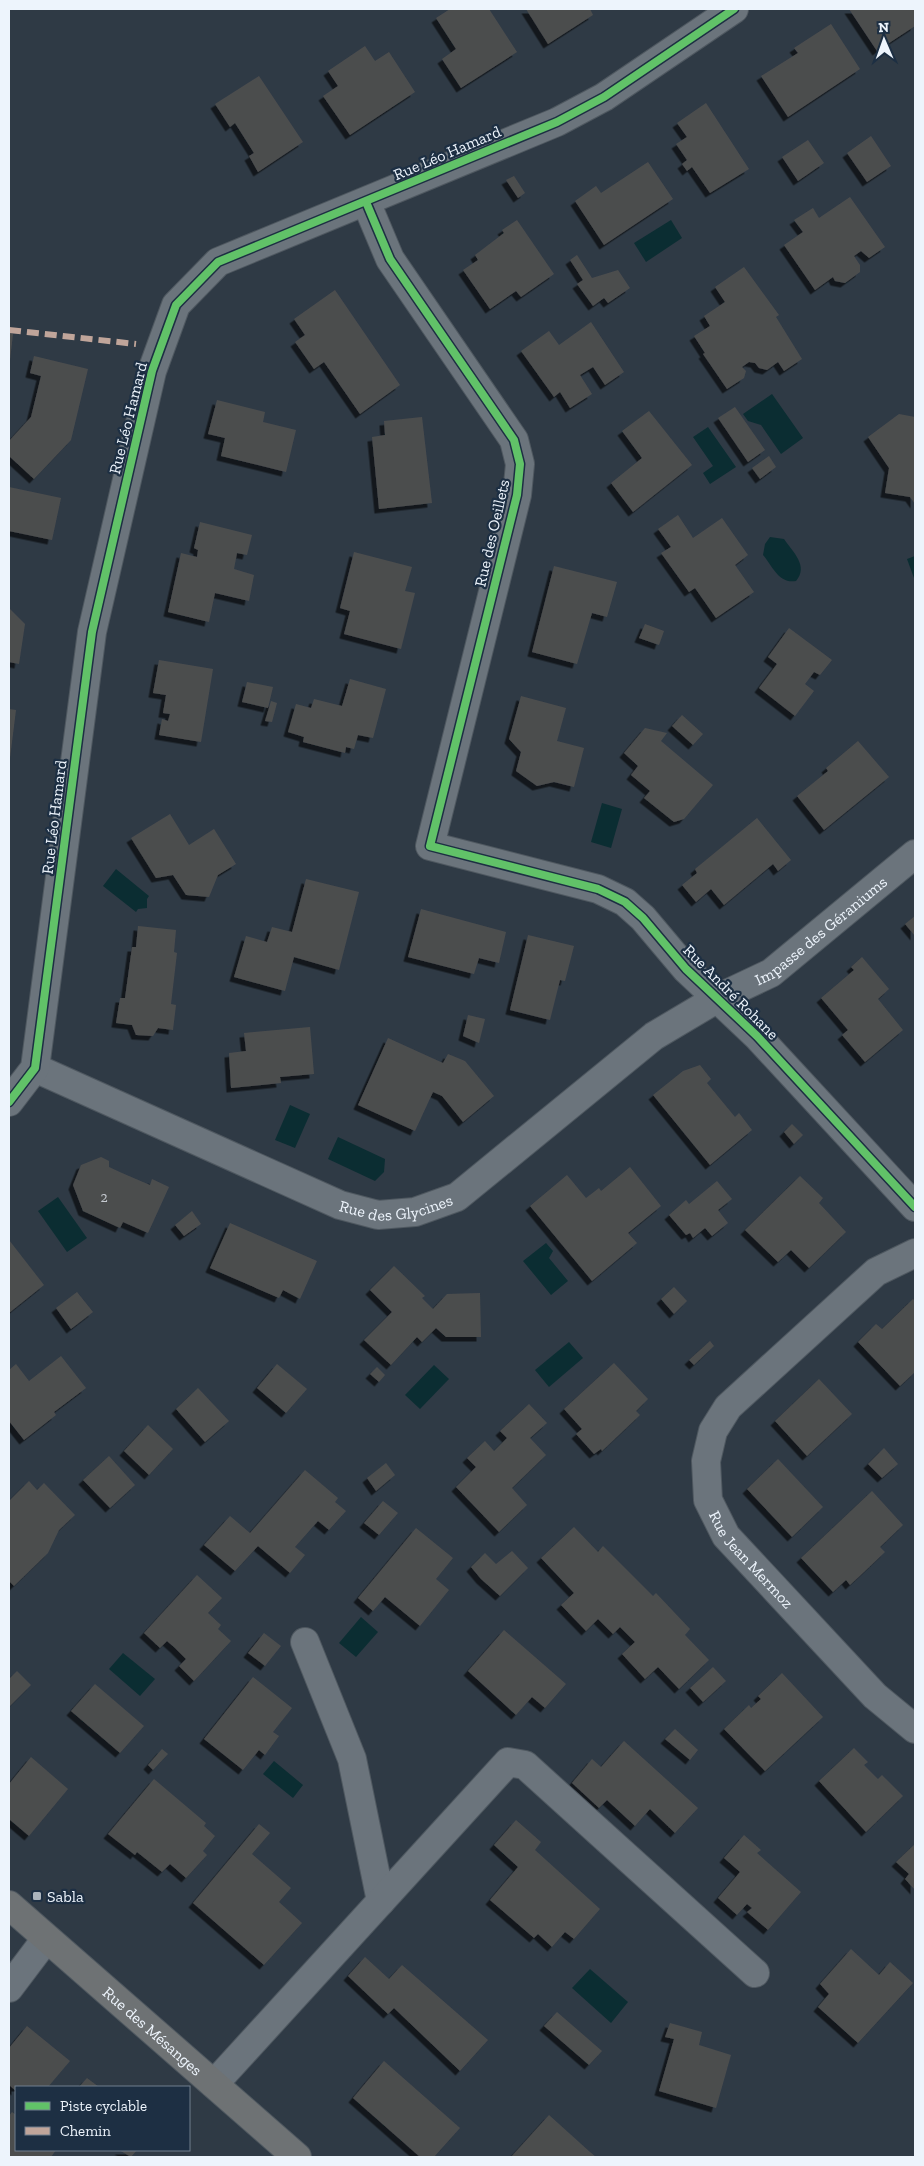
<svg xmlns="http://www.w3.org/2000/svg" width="924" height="2166" font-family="'Zilla Slab',serif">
  <defs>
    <filter id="shadow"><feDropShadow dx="-4.5" dy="4.5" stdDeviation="0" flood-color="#0009"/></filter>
  </defs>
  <rect width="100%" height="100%" fill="#2f3a45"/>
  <g fill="#0b2d32">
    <polygon points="671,220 682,238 646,262 634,243"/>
    <polygon points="772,394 803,438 781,454 761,425 748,421 743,414"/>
    <polygon points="708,427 736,467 710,484 703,473 713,466 693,437"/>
    <path d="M770,537L784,539C793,552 809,566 796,581C779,584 773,567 763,555L765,544Z"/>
    <polygon points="915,556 915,578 914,578 907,559"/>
    <polygon points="602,803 622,809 611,848 591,842"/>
    <polygon points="116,869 149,896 147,899 147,908 138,909 136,912 103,886"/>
    <polygon points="290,1105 310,1114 295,1148 275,1140"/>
    <polygon points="338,1137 385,1159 384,1172 375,1181 328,1159"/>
    <polygon points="58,1197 87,1238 67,1252 38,1211"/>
    <polygon points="546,1243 553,1251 549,1258 568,1281 551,1295 523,1261"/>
    <polygon points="569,1342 583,1358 549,1387 535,1370"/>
    <polygon points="434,1365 449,1379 420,1409 405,1395"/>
    <polygon points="361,1617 378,1632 356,1657 339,1643"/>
    <polygon points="123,1653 155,1679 140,1696 109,1669"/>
    <polygon points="274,1761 303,1785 293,1798 263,1774"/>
    <polygon points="590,1969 628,2002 611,2023 572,1988"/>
  </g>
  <g fill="#4c4d4e" filter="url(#shadow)">
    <polygon points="450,9 489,9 517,52 461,88 442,59 456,49 436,18"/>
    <polygon points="526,9 590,9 593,15 548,44"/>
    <polygon points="849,9 915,9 915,26 877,51"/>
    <polygon points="831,24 860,69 788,117 761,76 798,53 794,48"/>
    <polygon points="365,46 375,61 389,52 415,92 350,135 323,96 338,86 328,71"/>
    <polygon points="259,76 303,142 258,172 249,156 254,153 235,123 230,127 215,104"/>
    <polygon points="706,103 749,169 710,193 692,167 687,171 682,164 687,160 676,144 687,137 677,123"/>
    <polygon points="871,136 891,166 867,182 847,153"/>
    <polygon points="808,140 824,163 798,181 782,157"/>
    <polygon points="648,162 673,199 604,245 575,201 596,186 601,193"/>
    <polygon points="514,176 525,193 518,198 506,180"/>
    <polygon points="850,197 885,247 869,258 861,251 854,256 860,265 860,272 845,283 835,281 833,277 815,290 784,245 803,232 794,220 813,208 819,218"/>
    <polygon points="517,220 554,274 521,297 516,291 490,309 463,270 478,260 475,255 504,233 502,230"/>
    <polygon points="577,255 592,278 618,270 630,288 608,303 604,298 593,306 577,284 583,280 570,260"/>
    <polygon points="744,267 779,315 776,317 802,359 784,371 778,362 767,370 759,368 755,363 749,362 742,367 746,371 744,378 727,389 703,354 705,353 694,336 710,326 704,316 725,302 715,287"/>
    <polygon points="335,290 400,385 360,414 324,362 314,369 295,342 305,335 294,319"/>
    <polygon points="591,322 624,372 605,385 593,367 580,375 592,394 570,408 560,392 554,397 521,351 549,331 559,345"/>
    <polygon points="9,333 13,334 10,360 9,360"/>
    <polygon points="34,356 88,369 71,440 34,479 9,456 9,441 31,417 41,376 30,373"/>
    <polygon points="217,400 265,412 263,422 296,430 286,472 221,456 225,438 208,434"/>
    <polygon points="735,407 765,450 748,462 718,418"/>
    <polygon points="649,411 692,465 633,512 611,483 642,458 622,431"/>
    <polygon points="899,414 915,417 915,504 910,497 885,493 889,468 868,437"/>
    <polygon points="422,417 432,503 379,509 372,437 385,435 384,421"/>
    <polygon points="769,456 776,467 760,479 752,468"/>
    <polygon points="9,487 61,498 52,540 9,531"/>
    <polygon points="678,515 693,538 722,518 748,555 735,565 754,592 716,618 695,588 689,592 661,553 671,547 658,529"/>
    <polygon points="200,522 252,535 247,555 237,553 234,569 254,575 249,601 215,593 209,622 168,612 181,553 197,557 198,550 194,548"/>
    <polygon points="354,552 412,567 405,591 415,593 401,649 344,634 350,611 340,608"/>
    <polygon points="554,566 617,582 607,617 592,613 577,664 532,652"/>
    <polygon points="9,608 25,624 19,664 9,662"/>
    <polygon points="645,624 664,631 659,645 639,638"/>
    <polygon points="789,628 832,660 820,675 814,672 805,684 814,691 795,716 759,688 777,664 768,657"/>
    <polygon points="159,660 213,669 201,742 159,735 162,719 168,721 170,714 163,713 166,695 153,693"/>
    <polygon points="350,679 386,689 373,738 358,735 354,749 346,747 345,753 303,742 304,737 288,732 296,704 311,708 314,699 342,706"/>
    <polygon points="247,682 273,687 268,708 242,702"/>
    <polygon points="521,696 566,708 557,741 584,748 574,787 554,782 537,786 516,771 521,752 509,739"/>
    <polygon points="271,701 277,703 272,722 265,721"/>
    <polygon points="9,709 16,710 10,758 9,758"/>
    <polygon points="682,715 703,734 693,745 672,726"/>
    <polygon points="645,728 667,733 661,741 713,785 684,819 674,822 644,798 650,791 631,775 638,766 624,753"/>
    <polygon points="858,741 889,777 824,830 797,796 828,771 826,768"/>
    <polygon points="170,814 189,845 214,829 236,864 218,875 209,897 186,895 173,875 156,878 131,838"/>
    <polygon points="757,818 791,860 778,871 773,864 724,905 711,889 696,902 682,885 697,873 695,869"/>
    <polygon points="306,879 359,892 339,970 294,957 285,991 234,977 246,936 267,942 272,927 292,932"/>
    <polygon points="421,909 506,932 499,963 479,958 474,974 408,957"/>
    <polygon points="915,916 915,936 905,924"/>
    <polygon points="138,926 176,930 174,952 177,953 171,1004 176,1005 173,1030 158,1028 153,1036 136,1035 132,1025 116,1023 120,998 125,998 132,947 136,947"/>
    <polygon points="528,935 574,946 565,981 560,980 550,1020 510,1010"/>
    <polygon points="862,957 889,989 878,999 903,1030 865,1062 842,1035 848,1030 821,998 854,970 851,967"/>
    <polygon points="468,1015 485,1019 479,1043 463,1036"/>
    <polygon points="310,1027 314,1074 280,1077 281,1083 231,1088 229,1053 246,1051 244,1033"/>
    <polygon points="388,1038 443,1063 448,1054 465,1061 494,1096 463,1122 442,1096 433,1092 415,1131 358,1105"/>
    <polygon points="700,1065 711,1079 707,1083 735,1117 739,1113 752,1130 710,1165 653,1095 683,1071"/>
    <polygon points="792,1124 803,1135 794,1144 784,1132"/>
    <polygon points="101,1157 109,1161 109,1167 122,1173 150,1185 152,1179 169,1187 148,1233 123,1222 120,1228 83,1211 73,1185 81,1165"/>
    <polygon points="630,1167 661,1206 628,1233 637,1243 592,1281 530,1206 567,1175 586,1198 599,1188 601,1191"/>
    <polygon points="800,1176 823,1198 819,1203 846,1232 809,1268 791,1250 778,1262 745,1230"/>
    <polygon points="717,1181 732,1199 718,1210 728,1223 712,1236 705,1228 693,1238 690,1233 686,1235 669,1215 686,1200 689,1204"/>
    <polygon points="192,1211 201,1224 184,1236 175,1225"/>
    <polygon points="230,1223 317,1261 300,1299 283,1290 279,1298 210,1268"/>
    <polygon points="9,1240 44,1285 9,1313"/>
    <polygon points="394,1266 425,1296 422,1298 433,1309 447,1294 480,1293 481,1337 446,1337 436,1328 422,1342 417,1337 391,1365 364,1340 392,1312 370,1290"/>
    <polygon points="674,1287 687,1301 674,1314 661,1299"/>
    <polygon points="77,1292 93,1312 71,1329 56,1308"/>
    <polygon points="913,1299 915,1301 915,1372 900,1386 858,1342 876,1324 882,1329"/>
    <polygon points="710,1341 714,1346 694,1365 689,1360"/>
    <polygon points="61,1356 86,1388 54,1412 56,1415 24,1440 9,1421 9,1370 16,1364 29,1381"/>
    <polygon points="614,1363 648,1399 636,1411 640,1415 602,1451 601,1449 594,1454 576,1434 582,1429 564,1409"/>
    <polygon points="277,1364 307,1389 286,1413 257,1388"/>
    <polygon points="377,1367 385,1375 379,1382 370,1374"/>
    <polygon points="819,1379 852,1414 807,1456 775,1421"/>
    <polygon points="198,1388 229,1421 205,1442 176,1409"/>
    <polygon points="529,1404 547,1423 530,1438 546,1455 512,1488 527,1505 499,1532 456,1487 476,1467 467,1458 485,1441 494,1451 507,1438 500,1431"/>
    <polygon points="148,1425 173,1449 149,1475 124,1451"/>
    <polygon points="884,1448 898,1464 882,1478 868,1464"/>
    <polygon points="109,1456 135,1485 110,1508 83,1480"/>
    <polygon points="778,1459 823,1507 792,1537 747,1489"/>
    <polygon points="386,1463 395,1475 376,1491 367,1478"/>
    <polygon points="305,1470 338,1498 335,1502 346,1511 329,1530 318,1521 295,1547 305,1555 290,1573 258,1546 235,1571 204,1545 230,1516 250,1533"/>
    <polygon points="29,1481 37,1490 44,1483 75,1515 59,1530 48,1553 14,1586 9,1581 9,1501"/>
    <polygon points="872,1491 903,1525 880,1547 885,1552 864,1572 850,1585 846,1580 833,1592 801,1558"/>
    <polygon points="383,1501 398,1513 379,1535 364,1523"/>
    <polygon points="574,1527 598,1552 603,1546 653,1596 656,1593 690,1629 685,1635 709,1660 679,1689 658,1667 645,1679 622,1654 635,1642 620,1627 613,1634 598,1619 586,1631 561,1605 574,1593 541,1558"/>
    <polygon points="416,1528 453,1558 436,1579 449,1590 420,1626 385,1597 373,1611 358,1598"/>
    <polygon points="512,1551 528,1568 500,1596 481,1579 471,1567 485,1553 496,1564"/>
    <polygon points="197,1575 222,1598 208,1613 221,1625 218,1629 231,1641 194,1681 179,1666 186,1659 175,1648 167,1641 160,1648 144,1633"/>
    <polygon points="504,1630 566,1684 545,1708 532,1697 516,1715 468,1671"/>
    <polygon points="264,1633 281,1646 265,1666 248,1653"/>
    <polygon points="713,1667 726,1681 703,1702 690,1688"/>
    <polygon points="17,1671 31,1685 9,1707 9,1679"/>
    <polygon points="782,1673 823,1717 765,1771 724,1729 749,1705 751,1708 761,1699 758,1696"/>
    <polygon points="253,1677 292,1708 273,1732 279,1736 265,1755 259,1750 243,1770 204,1739"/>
    <polygon points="95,1684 144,1726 120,1753 71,1711"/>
    <polygon points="675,1729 698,1750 690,1760 665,1739"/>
    <polygon points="624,1741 698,1808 675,1833 650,1809 635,1826 607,1800 599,1808 572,1783 592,1759 601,1767"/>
    <polygon points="854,1748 868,1762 864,1765 878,1779 882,1775 903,1796 866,1832 819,1781"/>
    <polygon points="162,1749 168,1754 153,1770 148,1765"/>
    <polygon points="31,1757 68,1789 29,1836 9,1819 9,1784"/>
    <polygon points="154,1779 206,1823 204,1826 215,1836 203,1851 207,1855 186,1878 170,1864 162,1872 137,1852 135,1855 108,1834"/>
    <polygon points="516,1820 541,1842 535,1850 600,1909 574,1939 565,1932 552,1947 538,1934 534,1938 490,1900 518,1867 494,1845"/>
    <polygon points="259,1824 270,1833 252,1854 291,1888 279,1902 302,1923 264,1965 193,1903"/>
    <polygon points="744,1835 761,1850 757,1853 801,1892 768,1930 747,1912 752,1908 747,1904 737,1915 718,1898 740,1872 724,1858"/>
    <polygon points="915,1844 915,1890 905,1879 909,1874 896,1862"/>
    <polygon points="851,1949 879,1975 890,1962 913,1983 858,2043 818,2007 829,1994 820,1984"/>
    <polygon points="365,1957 389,1979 402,1965 488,2040 460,2071 394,2008 388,2014 348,1976"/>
    <polygon points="557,2012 602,2051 589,2065 544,2026"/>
    <polygon points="670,2023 702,2032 699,2045 731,2055 716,2108 659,2091 674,2039 665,2037"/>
    <polygon points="27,2026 70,2061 48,2087 16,2087 16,2091 9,2085 9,2048"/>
    <polygon points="384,2061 460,2128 434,2157 420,2157 353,2098"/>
    <polygon points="87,2078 99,2087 79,2087"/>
    <polygon points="12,2112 16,2115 16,2150 56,2150 51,2157 9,2157 9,2116"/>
    <polygon points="549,2115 590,2152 596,2157 511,2157"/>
    <polygon points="119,2150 137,2150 131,2157"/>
  </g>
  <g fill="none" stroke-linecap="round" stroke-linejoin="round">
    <g stroke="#4f5860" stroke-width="30">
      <g id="minor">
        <polyline points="366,202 390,259 514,440 520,464 517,495 430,846 598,889 625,902 643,918 686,969 757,1036 915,1207"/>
        <path id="s1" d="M35,1068L340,1205L378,1215L415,1212L457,1197L654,1036L718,998L771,973L915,854"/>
        <polyline points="9,1102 35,1068 92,632 152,371 176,305 218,262 557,122 604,97 734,9"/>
        <path id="s2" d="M915,1253L876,1272L728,1407L713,1431L706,1461L708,1500L726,1536L875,1696L915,1729"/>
        <polyline points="305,1642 352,1759 381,1901"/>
        <polyline points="9,1988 46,1939"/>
        <polyline points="214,2084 508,1762 525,1765 755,1973"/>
      </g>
    </g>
    <g stroke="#4f5860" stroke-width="30">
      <g id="major">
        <path id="s3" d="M9,1905L297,2157"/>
      </g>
    </g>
    <use href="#minor" stroke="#6b747c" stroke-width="28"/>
    <use href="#major" stroke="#6e7274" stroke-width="28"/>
    <polyline stroke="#c0a59a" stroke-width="6" stroke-dasharray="12 6" stroke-linecap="butt" points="9,330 136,344"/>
    <g stroke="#1d2f43" stroke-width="11">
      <g id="cycleway">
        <polyline points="366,202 390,259 514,440 520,464 517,495 430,846 598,889 625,902 643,918 686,969 757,1036 915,1207"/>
        <polyline points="9,1102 35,1068 92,632 152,371 176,305 218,262 557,122 604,97 734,9"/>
      </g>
    </g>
    <use href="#cycleway" stroke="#61c268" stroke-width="8"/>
  </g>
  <rect fill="#aab3bc" stroke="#1d2f43" stroke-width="2" x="32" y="1891" width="10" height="10" rx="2.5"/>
  <g text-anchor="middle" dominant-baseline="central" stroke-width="4.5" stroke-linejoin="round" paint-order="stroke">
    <g font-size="14" fill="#c5cad0">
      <text x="104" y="1197">2</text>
    </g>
    <g font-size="16" fill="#edf4fc" stroke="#1d2f43">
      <text transform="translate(447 153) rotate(-23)">Rue Léo Hamard</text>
      <text transform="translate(128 418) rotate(-76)">Rue Léo Hamard</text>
      <text transform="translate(492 533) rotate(-77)">Rue des Oeillets</text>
      <text transform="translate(54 817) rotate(-83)">Rue Léo Hamard</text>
      <text stroke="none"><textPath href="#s1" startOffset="908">Impasse des Géraniums</textPath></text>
      <text transform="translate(731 992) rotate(45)">Rue André Rohane</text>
      <text stroke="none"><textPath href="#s1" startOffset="392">Rue des Glycines</textPath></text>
      <text stroke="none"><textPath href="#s2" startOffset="416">Rue Jean Mermoz</textPath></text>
      <text stroke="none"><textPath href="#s3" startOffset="191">Rue des Mésanges</textPath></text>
    </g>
    <g font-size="16" fill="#edf4fc" stroke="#1d2f43" text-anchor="start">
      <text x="47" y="1896">Sabla</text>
    </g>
  </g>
  <rect width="924" height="2166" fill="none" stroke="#edf4fc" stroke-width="20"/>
  <rect x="15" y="2086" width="175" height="65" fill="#1d2f43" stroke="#707e8d"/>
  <rect x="25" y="2102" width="25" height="8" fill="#61c268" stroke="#707e8d"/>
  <text x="60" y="2111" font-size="15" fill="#edf4fc">Piste cyclable</text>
  <rect x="25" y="2127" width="25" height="8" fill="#c0a59a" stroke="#707e8d"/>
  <text x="60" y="2136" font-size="15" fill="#edf4fc">Chemin</text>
  <g transform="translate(884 40) rotate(358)" stroke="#1d2f43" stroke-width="4" paint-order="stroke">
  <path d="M0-4L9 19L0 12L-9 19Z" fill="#edf4fc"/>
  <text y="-8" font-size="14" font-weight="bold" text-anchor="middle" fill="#edf4fc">N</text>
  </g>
</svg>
